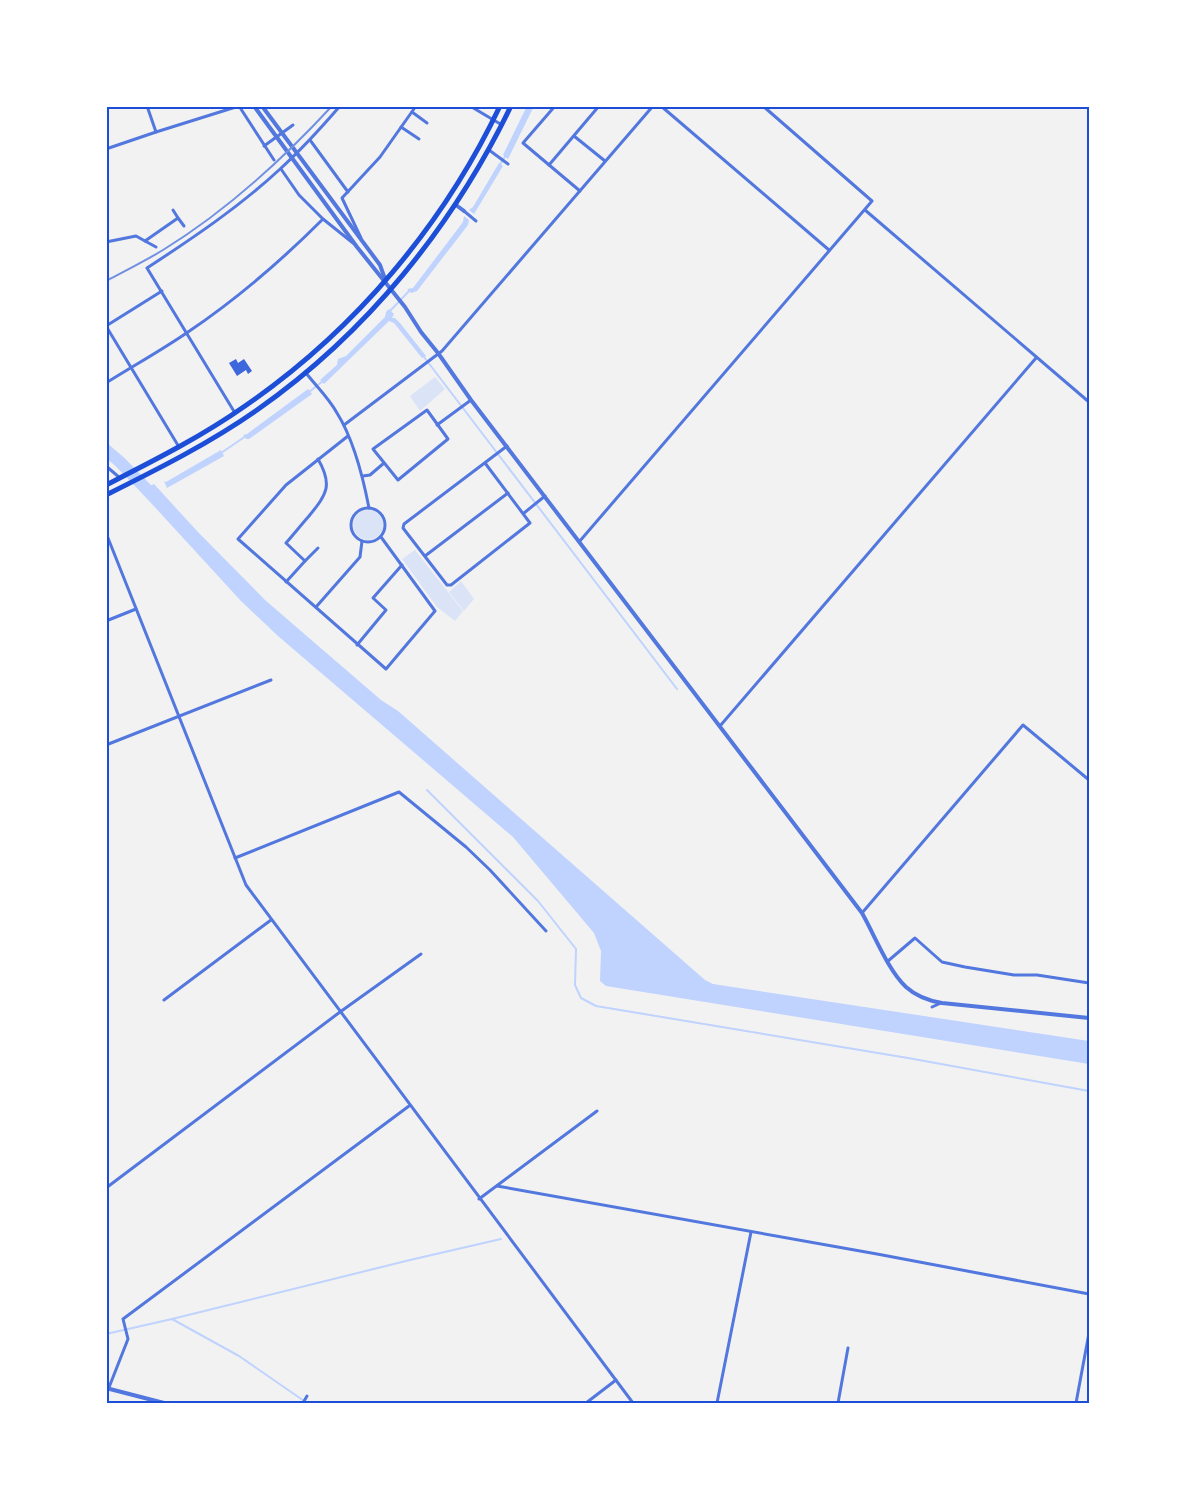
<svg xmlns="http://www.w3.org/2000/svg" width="1195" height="1509" font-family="'Source Sans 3',sans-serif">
  <rect width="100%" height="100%" fill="#f2f2f2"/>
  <g fill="#dbe4f7">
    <polygon points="435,377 445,389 420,411 410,396"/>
    <circle cx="368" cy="525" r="15"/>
    <polygon points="415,550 463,611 455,621 437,607 402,559"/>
    <polygon points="461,581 474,599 464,611 449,592"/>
  </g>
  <g fill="#bfd3fe">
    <polygon points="527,106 534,106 508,159 503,155"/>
    <polygon points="499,163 503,166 474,214 469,210 473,207"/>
    <polygon points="464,216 469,220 468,225 417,291 411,293 407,289 413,288 463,222"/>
    <polygon points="389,309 394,314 392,318 395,318 400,323 426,356 422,358 394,323 389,321 324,384 320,380 337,365 338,359 346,356 385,317 386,312"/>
    <polygon points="308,389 312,394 249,439 246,439 243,435 247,434"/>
    <polygon points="221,450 224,456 167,488 164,481 166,482"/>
    <polygon points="154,484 197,531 265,600 381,700 398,711 705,980 713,984 1089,1041 1089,1064 606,986 600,981 601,951 594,933 513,837 278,636 241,601 140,491"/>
  </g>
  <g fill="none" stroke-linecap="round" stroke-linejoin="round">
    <g stroke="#bfd3fe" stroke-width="2">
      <polyline points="499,166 506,155"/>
      <polyline points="389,312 410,290"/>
      <polyline points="424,357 677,689"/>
      <polyline points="309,392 323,381"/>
      <polyline points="221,453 246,436"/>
      <polyline points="427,790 538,901 576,949 575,985 581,998 596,1006 908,1058 1089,1091"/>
      <polyline points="172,1319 410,1260 501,1239"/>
      <polyline points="106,1334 172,1319 239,1356 307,1403"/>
    </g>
    <polyline stroke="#bfd3fe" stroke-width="12" points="106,450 120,462 156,499"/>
  </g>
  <polygon fill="#3d67dc" points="236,359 238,363 244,359 252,371 248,374 246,370 237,376 229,363"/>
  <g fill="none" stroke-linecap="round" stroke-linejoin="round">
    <g stroke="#5277de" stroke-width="3">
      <polyline points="147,106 156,132"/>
      <polyline points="239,106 274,160"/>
      <polyline points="470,106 502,125"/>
      <polyline points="555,106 523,143 580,191"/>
      <polyline points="661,106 829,250"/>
      <polyline points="412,112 427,123"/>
      <polyline points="401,127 419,139"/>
      <polyline points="574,136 605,161"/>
      <polyline points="310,140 348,192"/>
      <polyline points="264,146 293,125"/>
      <polyline points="106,149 156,132 239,106"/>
      <polyline points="489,150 508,164"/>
      <polyline points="549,165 599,106"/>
      <polyline points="281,169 299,195 323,219 353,243"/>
      <polyline points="865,210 1089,402"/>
      <polyline points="464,211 476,221"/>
      <polyline points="178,218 184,226"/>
      <polyline points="361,238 342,198 380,157 416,106"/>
      <polyline points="145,241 156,247"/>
      <polyline points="106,242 136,236 145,241 178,218 173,210"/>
      <polyline points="106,326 179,447"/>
      <polyline points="106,326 162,291"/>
      <path d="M306,373C316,386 329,398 337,413C354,440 363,477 369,508"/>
      <path d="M106,383C133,366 162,350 188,332C237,299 281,261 323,219"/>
      <polygon points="427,410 448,439 398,480 373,449"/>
      <path d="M235,413L147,268C193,238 239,207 279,170C301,150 321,128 340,106"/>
      <polyline points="344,425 442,351 653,106"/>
      <polyline points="437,425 471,400"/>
      <polyline points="348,436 286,485 238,539 386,669 435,611 381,537"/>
      <polyline points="485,463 530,523 451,585 447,585 403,528 404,524 507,446"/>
      <polyline points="106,466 120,478"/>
      <polyline points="363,476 370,475 384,463"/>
      <circle cx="368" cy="525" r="17"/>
      <polyline points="524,513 545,496"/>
      <polyline points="106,533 246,885 633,1403"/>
      <polyline points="579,542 872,201 763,106"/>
      <polyline points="425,556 508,493"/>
      <polyline points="305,561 318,548"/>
      <path d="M286,582L305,561L286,543C294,534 301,525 309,516C327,494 333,485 318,459"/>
      <polyline points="316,607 360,557 362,541"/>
      <polyline points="106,621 136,609"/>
      <polyline points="357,645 386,610 373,598 402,565"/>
      <polyline points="720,726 1036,358"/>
      <polyline points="106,745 271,680"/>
      <polyline points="235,858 399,792 466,847 490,870 546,931"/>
      <polyline points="862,913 1023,725 1089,780"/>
      <polyline points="888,961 915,938 942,962 965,967 1014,975 1037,975 1089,983"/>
      <polyline points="164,1000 271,920"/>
      <polyline points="932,1007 941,1003"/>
      <polyline points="497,1186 877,1254 1089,1294"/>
      <polyline points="106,1188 340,1012 421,954"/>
      <polyline points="479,1199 597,1111"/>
      <polyline points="106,1395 128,1339 123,1319 409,1106"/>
      <polyline points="303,1403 307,1396"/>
      <polyline points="586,1403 616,1380"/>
      <polyline points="717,1403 751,1232"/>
      <polyline points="838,1403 848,1348"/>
      <polyline points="1076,1403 1089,1333"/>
    </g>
    <g stroke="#5277de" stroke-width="4">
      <path d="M254,106L357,247L405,307L421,332L438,353L471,400L862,913C875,936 888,970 906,987C916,996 930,1001 942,1003L1089,1018"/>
      <polyline points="262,106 380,265 385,279"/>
      <polyline points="456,205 464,211"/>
      <polyline points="106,1388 164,1403"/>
    </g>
    <g stroke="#1d4ed8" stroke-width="5">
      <path d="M106,485C153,461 201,437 245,406C354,331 443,226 500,106"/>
      <path d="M106,495C158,469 210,443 257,410C367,333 453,226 511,106"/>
    </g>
    <path stroke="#7290e2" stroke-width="2" d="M106,281C125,271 145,261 163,250C225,212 283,159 332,106"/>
  </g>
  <rect width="1195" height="1509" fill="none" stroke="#ffffff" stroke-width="215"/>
  <rect x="108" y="108" width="980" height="1294" fill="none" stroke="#1d4ed8" stroke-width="2"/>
</svg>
